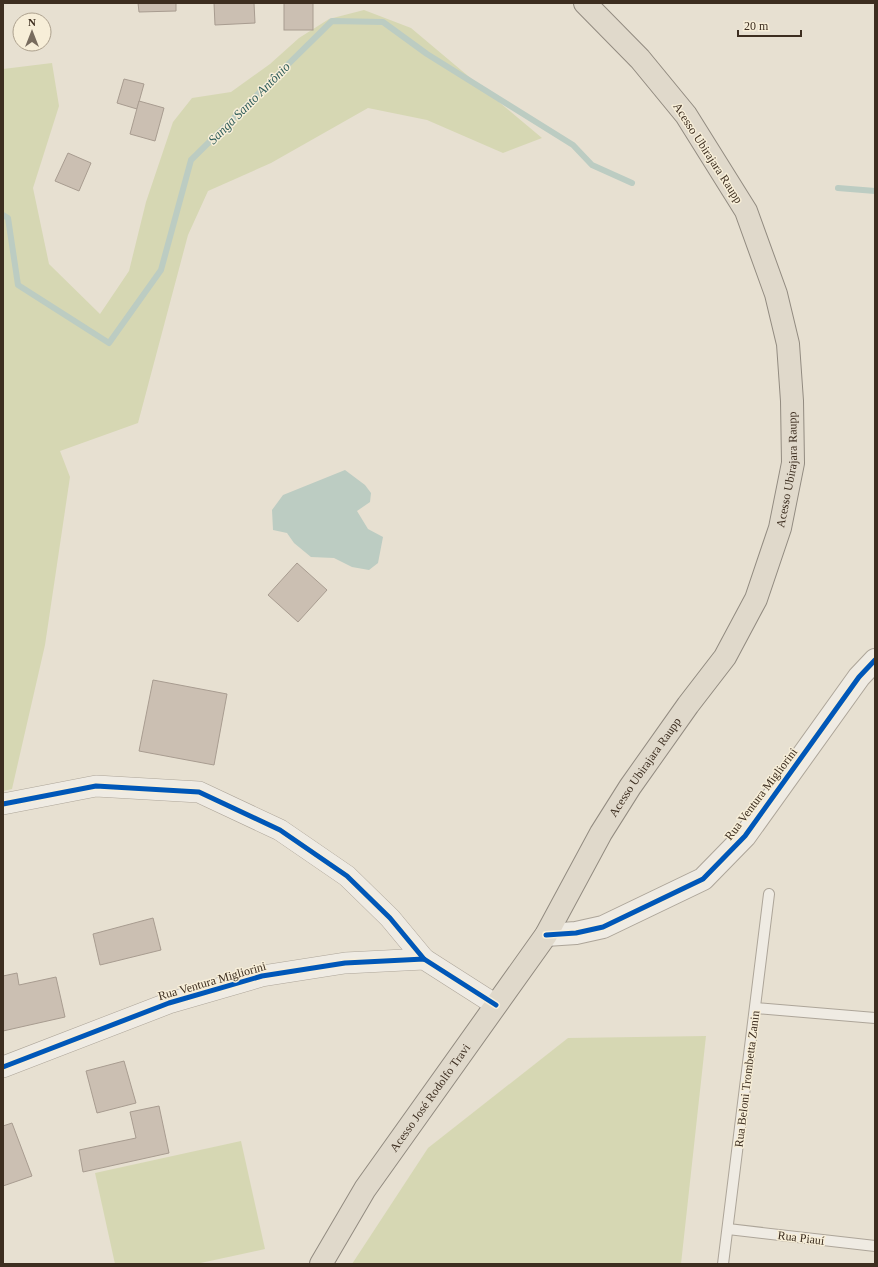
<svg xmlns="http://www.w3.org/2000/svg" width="878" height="1267" font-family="'Times New Roman',serif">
  <rect width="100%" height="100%" fill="#e7e0d1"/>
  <g fill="#d6d7b3">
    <polygon points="364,10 411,28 542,138 503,153 427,120 368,108 271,163 208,191 188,235 138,423 60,451 70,477 45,645 12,789 3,791 3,69 52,63 59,106 33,188 49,264 100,314 129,271 146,202 173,122 192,98 231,92 270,64 299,38 329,19"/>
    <polygon points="706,1036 681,1264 352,1264 428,1148 568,1038"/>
    <polygon points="241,1141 265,1249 196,1264 115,1264 95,1173"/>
  </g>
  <polygon fill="#bcccc2" points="345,470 365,485 371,493 370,502 357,511 368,529 383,537 378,563 369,570 352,567 334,558 311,557 294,543 287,533 273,530 272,510 283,495"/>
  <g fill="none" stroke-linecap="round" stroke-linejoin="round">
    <g stroke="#bcccc2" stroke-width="6">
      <polyline points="838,188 875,191"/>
      <polyline points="3,215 8,218 18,285 109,343 161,270 191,160 332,21 383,22 427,54 573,145 592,165 632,183"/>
    </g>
  </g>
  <g fill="#cbbfb2" stroke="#a89c90">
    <polygon points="138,3 176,3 176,11 139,12"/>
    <polygon points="214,3 254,3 255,23 215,25"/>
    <rect x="284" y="3" width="29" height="27"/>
    <polygon points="124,79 144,84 137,109 117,103"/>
    <polygon points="139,101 164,108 155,141 130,134"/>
    <polygon points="68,153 91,163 79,191 55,181"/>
    <polygon points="297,563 327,590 298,622 268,595"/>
    <polygon points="153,680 227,694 214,765 139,751"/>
    <polygon points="153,918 161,950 100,965 93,934"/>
    <polygon points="17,973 19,985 56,977 65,1017 3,1031 3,976"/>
    <polygon points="124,1061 136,1103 97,1113 86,1071"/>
    <polygon points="159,1106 169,1153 83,1172 79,1150 136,1138 130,1112"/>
    <polygon points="12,1123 32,1176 3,1186 3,1126"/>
  </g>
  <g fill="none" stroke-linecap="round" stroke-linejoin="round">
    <g stroke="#ada599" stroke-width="12">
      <g id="service">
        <polyline points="756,1008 875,1018"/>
        <polyline points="728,1229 875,1246"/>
        <polyline points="723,1264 769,894"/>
      </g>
    </g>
    <g stroke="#ada599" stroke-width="22">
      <g id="minor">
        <polyline points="3,804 96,786 199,792 280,830 347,876 390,918 424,959"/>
        <polyline points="3,1067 169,1003 262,976 345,963 424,959 496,1005"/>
      </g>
    </g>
    <g stroke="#ada599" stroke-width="24">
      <polyline id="tertiary" points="546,935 576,933 603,927 703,879 745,836 859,677 875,660"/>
    </g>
    <g stroke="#928b80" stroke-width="24">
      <g id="trunk">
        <path id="s1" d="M321,1264L365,1189L546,935L601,833L630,787L688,705L725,657L756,599L780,528L793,463L792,401L788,344L776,294L746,211L686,115L640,59L585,3"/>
      </g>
    </g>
    <use href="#service" stroke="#efebe3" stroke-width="10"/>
    <use href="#minor" stroke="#efebe3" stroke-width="21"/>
    <use href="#tertiary" stroke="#efebe3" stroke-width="22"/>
    <use href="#trunk" stroke="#e0d9cb" stroke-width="22"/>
    <g stroke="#f7eed8" stroke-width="8">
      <g id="cycleway">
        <polyline points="3,804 96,786 199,792 280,830 347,876 390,918 424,959"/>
        <polyline points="546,935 576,933 603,927 703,879 745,836 859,677 875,660"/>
        <polyline points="3,1067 169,1003 262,976 345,963 424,959 496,1005"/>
      </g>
    </g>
    <use href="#cycleway" stroke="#0057b8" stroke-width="5"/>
  </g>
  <g text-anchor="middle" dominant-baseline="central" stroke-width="3" stroke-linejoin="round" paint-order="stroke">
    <g font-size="12" fill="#3d2e20" stroke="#f7eed8">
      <text transform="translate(708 153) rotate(57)">Acesso Ubirajara Raupp</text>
      <text stroke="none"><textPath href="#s1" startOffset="930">Acesso Ubirajara Raupp</textPath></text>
      <text stroke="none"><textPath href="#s1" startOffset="594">Acesso Ubirajara Raupp</textPath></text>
      <text transform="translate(761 794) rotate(-53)">Rua Ventura Migliorini</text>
      <text transform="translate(212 981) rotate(-16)">Rua Ventura Migliorini</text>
      <text transform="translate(747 1079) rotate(-83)">Rua Beloni Trombetta Zanin</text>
      <text stroke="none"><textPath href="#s1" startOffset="199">Acesso José Rodolfo Travi</textPath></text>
      <text transform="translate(801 1238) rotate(7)">Rua Piauí</text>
    </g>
    <g font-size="13" font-style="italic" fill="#2f5d5a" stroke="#f7eed8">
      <text transform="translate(249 103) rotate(-45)">Sanga Santo Antônio</text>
    </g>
  </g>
  <rect width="878" height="1267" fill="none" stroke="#3d2e20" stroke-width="8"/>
  <g transform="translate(32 32)"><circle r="19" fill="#f7eed8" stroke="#ada18e"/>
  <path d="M0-3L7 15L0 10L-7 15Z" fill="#786c5e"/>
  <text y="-6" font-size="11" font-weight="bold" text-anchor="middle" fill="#3d2e20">N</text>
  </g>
  <path d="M738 30v6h63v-6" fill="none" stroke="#3d2e20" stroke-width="2"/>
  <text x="744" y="30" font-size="12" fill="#3d2e20" stroke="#f7eed8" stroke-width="3" paint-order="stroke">20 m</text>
</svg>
